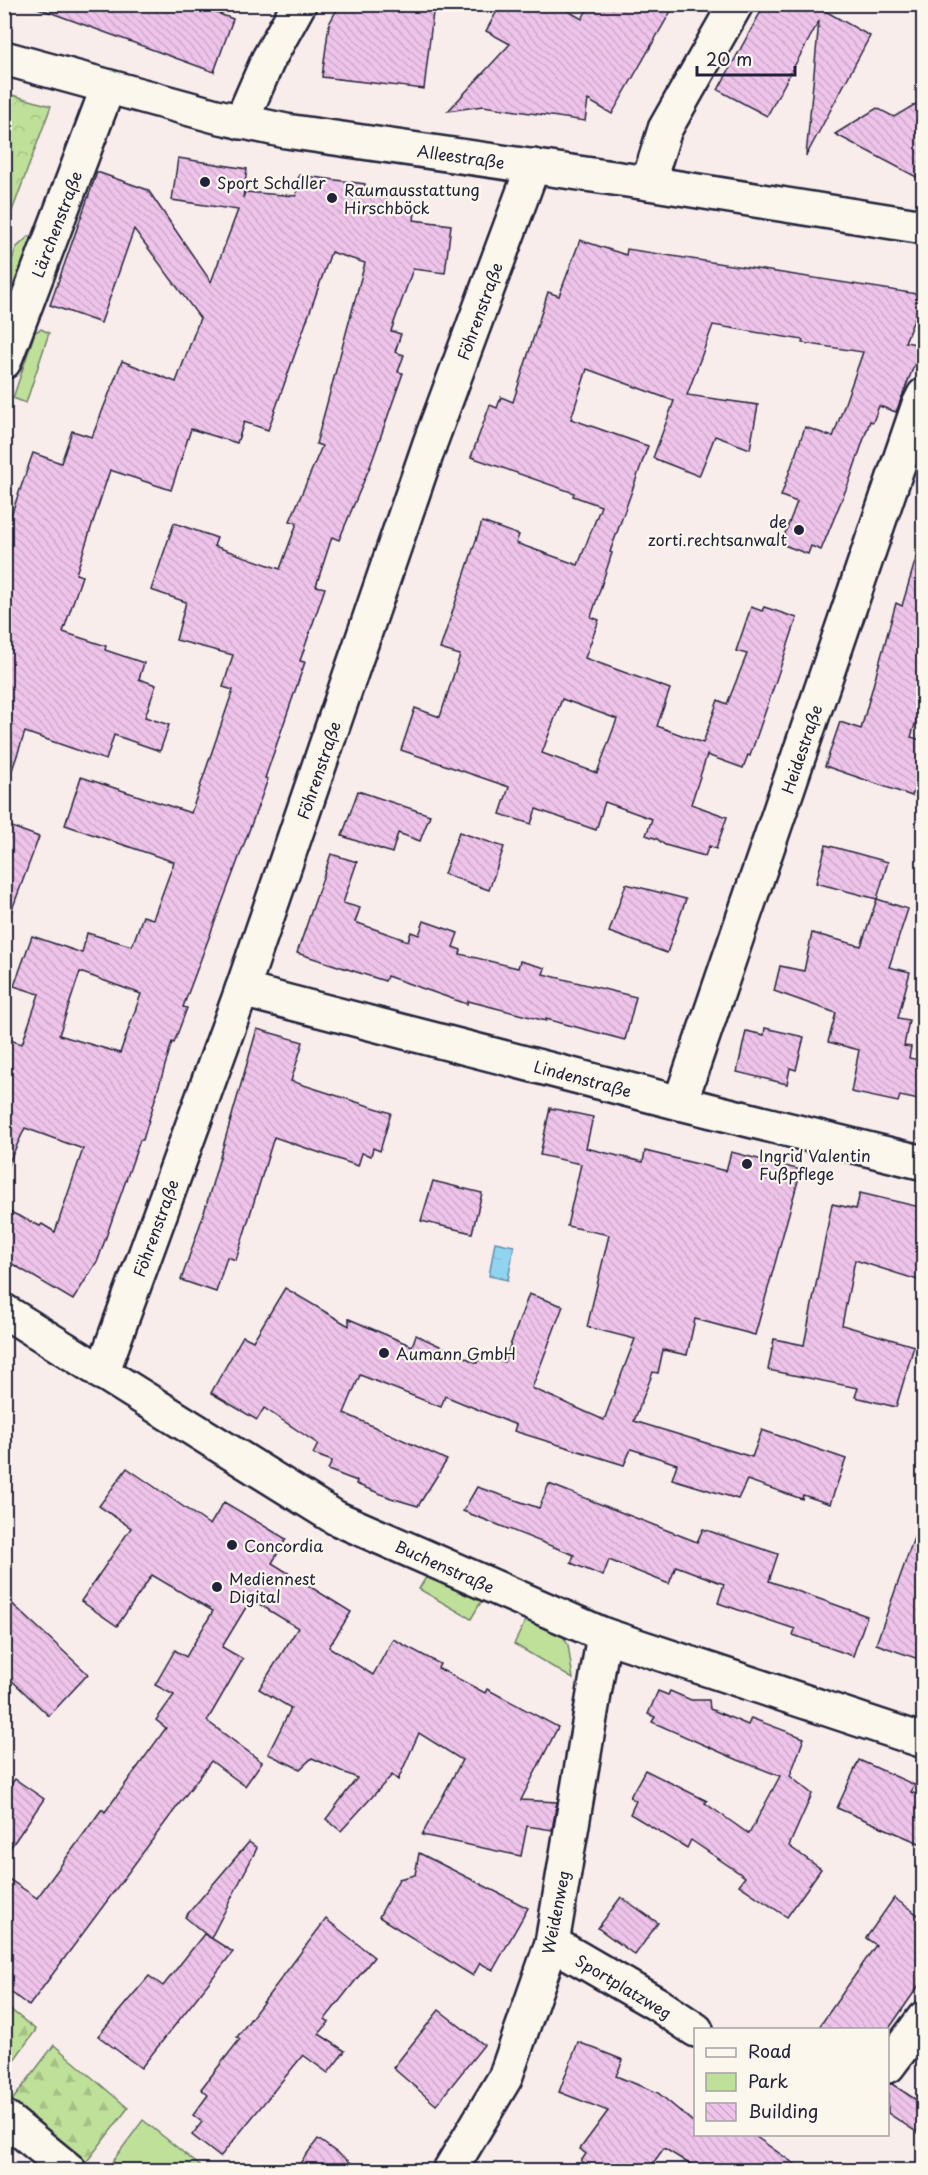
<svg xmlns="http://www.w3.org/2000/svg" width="928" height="2175" font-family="'Playpen Sans',sans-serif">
  <defs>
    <pattern id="forest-firs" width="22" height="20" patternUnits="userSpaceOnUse" patternTransform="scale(1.5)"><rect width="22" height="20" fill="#bfe099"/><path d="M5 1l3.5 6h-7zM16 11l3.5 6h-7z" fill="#a4c085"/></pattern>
    <pattern id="park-crowns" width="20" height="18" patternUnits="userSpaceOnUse" patternTransform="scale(1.5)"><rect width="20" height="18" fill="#bfe099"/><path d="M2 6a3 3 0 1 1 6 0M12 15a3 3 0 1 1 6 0" fill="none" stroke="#a4c085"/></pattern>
    <pattern id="water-ripples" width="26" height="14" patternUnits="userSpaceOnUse" patternTransform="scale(1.5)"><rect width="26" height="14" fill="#90d4f2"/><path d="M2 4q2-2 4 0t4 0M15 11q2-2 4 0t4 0" fill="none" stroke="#7cb6d0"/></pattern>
    <pattern id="building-back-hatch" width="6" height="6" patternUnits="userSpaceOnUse" patternTransform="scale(1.5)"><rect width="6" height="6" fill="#efc4ea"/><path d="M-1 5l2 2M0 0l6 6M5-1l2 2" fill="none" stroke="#cda8ca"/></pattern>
  </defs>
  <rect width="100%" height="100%" fill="#f9edec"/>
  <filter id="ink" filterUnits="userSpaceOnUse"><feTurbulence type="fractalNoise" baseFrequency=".0167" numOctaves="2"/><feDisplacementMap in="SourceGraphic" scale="12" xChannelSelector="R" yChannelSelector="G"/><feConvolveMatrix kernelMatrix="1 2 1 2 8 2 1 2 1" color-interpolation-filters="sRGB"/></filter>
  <g filter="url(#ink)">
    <g fill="#bfe099" stroke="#70816a" stroke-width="1.5">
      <polygon points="29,236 38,240 5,337 5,281 16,248"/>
      <polygon points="41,329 49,333 26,403 13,398 35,332"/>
      <polygon points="428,1574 484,1597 471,1619 419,1589"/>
      <polygon points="530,1612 559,1629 568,1645 573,1679 514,1644"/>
      <polygon points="143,2120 205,2170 106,2170"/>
    </g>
    <g fill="url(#forest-firs)" stroke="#70816a" stroke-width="1.5">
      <polygon points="5,2005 36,2030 5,2072"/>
      <polygon points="54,2045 128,2108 85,2164 11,2102"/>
    </g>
    <polygon fill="url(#park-crowns)" stroke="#70816a" stroke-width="1.5" points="5,93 51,106 5,230 4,93"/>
    <polygon fill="url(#water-ripples)" stroke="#648da9" stroke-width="1.5" points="495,1242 514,1246 508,1280 489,1276"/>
    <g fill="url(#building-back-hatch)" stroke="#22223b" stroke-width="1.5" fill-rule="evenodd">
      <polygon points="39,4 192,4 233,19 214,72 38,8"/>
      <polygon points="340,4 434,4 424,89 322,77 329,24"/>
      <polygon points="501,4 556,4 582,19 590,4 675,4 612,114 588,100 585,121 483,106 448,111 510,44 486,31"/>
      <polygon points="765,4 829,4 825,11 870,36 806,156 819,21 767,116 718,90"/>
      <polygon points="924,99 924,181 835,134 877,108 894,117"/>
      <path d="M178,158L247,169L243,198L245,192L296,196L299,175L365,184L364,193L387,196L385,208L415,212L414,220L451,225L445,273L413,269L391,331L401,334L395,352L404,355L398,372L403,373L371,464L339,540L332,537L316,586L325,588L300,661L305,662L265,778L268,779L253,820L183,1007L187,1008L174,1043L172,1042L143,1140H140L98,1260L73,1300L4,1259V1209L40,1226L42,1224L55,1232L83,1149L25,1128L4,1173V1038L22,1044L39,994L14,986L32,936L82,953L87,933L132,946L143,916L153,919L174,862L65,825L81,777L191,813L233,690L223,687L233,655L176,640L186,602L151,590L174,523L217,538L214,546L280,569L297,523L290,521L322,446L316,444L365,263L331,252L268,430L244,422L237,443L191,429L171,490L110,470L76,574L82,576L63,632L106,646L105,650L144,663L139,679L156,685L145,717L169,725L160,751L114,735L106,760L25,732L9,779L4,778V535L33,453L61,463L72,431L92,437L122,361L176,382L200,318L134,229L101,323L50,305L97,172L148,190L211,282L238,210L172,200ZM80,972L141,994L120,1053L59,1035Z"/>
      <path d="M580,240L626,255L627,249L924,295L905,342L922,345L896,412L879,406L873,422L870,421L849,482L821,550L811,546L808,554L781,544L797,502L781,496L805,427L833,437L863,352L802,343L803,340L713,325L687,395L758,405L750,449L715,436L699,476L653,458L674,401L587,369L571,419L648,446L610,552L612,553L591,617L599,620L585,658L670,689L657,726L703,743L718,700L727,704L747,654L736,651L751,607L762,611L764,607L797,618L768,704L750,756L748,755L743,768L707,755L691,804L727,817L716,849L709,846L705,856L665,845L657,839L646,835L652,819L605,802L596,830L536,809L531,824L500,814L509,787L401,750L415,708L440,717L460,655L440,649L482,522L519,535L516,543L578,565L601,506L573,496L574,493L471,457L490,405L497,408L501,397L513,402L548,292L559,296ZM562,699L617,719L597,773L542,753Z"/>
      <polygon points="916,558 924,559 924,696 911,737 924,741 924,764 912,796 825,766 840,722 861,729 896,603 902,606"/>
      <polygon points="358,791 430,815 420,841 398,833 392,853 342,836"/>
      <polygon points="4,824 39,837 7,923 4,923"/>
      <polygon points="459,832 504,847 489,890 444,874"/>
      <polygon points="826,845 888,862 877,899 816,883"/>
      <polygon points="331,854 357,862 343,903 360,908 355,922 408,941 411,932 419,935 424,921 458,933 453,947 461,950 460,954 518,968 520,961 545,968 543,974 636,997 625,1040 546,1019 546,1021 468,1001 467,1004 387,976 385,981 297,953"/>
      <polygon points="626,884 686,899 667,953 609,932"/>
      <polygon points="877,899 908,909 889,967 910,972 898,1018 909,1020 904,1046 911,1047 909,1058 924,1061 924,1101 900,1096 898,1102 851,1092 859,1050 828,1042 836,1013 774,991 780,966 804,971 812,933 861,946"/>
      <polygon points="765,1028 804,1037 796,1070 790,1068 787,1084 737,1072 746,1031 764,1035"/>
      <polygon points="257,1029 303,1042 291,1081 391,1113 380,1151 373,1148 371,1156 362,1153 358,1166 274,1137 236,1260 227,1257 216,1292 181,1280 203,1216"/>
      <polygon points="550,1108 593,1117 586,1148 643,1162 645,1151 726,1171 731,1152 801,1170 755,1335 695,1319 687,1355 663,1350 658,1373 653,1372 634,1421 752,1457 762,1430 846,1459 830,1504 803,1495 802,1499 747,1480 738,1499 672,1479 677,1464 631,1449 624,1465 514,1431 516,1425 445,1396 441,1407 360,1375 344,1413 447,1460 418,1506 391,1498 356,1484 357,1481 328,1470 332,1461 313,1454 318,1444 264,1408 257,1420 211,1393 243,1336 253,1341 285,1288 349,1326 349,1319 412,1346 416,1335 477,1363 481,1353 504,1362 529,1294 563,1306 532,1388 604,1420 635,1339 587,1327 609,1235 567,1226 581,1164 540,1155"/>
      <polygon points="433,1181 482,1193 472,1233 421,1221"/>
      <polygon points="860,1193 924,1208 924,1282 855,1260 842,1325 914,1346 896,1407 855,1397 858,1388 768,1370 774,1339 804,1345 832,1204 856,1209"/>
      <polygon points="127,1468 210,1525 224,1502 286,1539 272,1563 351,1612 329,1647 373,1675 393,1639 440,1664 438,1668 485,1693 487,1689 558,1727 521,1800 557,1802 552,1830 527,1826 521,1856 422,1835 462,1760 419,1733 398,1780 392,1775 341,1831 326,1819 357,1778 312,1758 300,1769 268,1754 291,1708 259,1689 298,1628 251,1599 222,1647 243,1659 207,1721 262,1762 245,1786 211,1761 29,2006 4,1987 4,1876 37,1898 102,1809 105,1812 166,1728 156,1720 174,1695 155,1685 175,1650 186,1657 213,1611 152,1575 117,1626 81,1601 131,1528 99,1506"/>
      <polygon points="549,1484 697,1542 703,1529 778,1554 769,1581 867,1616 853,1656 793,1635 795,1629 718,1603 724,1584 676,1566 669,1584 609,1560 603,1576 571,1563 574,1555 463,1511 477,1487 539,1508"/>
      <polygon points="920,1521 924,1522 924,1661 876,1644"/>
      <polygon points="4,1596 88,1674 49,1716 4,1673"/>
      <polygon points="658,1691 668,1695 670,1691 691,1700 709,1700 710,1709 748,1725 751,1718 804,1738 790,1776 812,1794 789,1846 821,1869 787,1917 739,1885 745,1877 691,1840 687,1848 630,1814 636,1801 630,1797 645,1770 707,1801 705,1803 749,1834 780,1776 738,1760 652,1722 655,1717 648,1714"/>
      <polygon points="859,1760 915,1785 911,1792 924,1798 924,1845 837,1808"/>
      <polygon points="15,1779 44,1799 4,1857 4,1794"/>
      <polygon points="249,1842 257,1848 211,1938 233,1952 141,2068 98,2036 149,1976 163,1986 204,1934 210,1938 185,1917"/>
      <polygon points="419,1853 528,1908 493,1970 480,1963 473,1976 379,1917 399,1879 415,1875"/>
      <polygon points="621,1897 658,1923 635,1955 598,1928"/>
      <polygon points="894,1898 924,1919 924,1978 888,2030 817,2030 876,1945 866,1938"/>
      <polygon points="326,1919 374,1957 325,2019 329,2022 319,2034 345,2051 328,2073 303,2055 220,2157 192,2135 202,2122 193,2115 208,2095 201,2089 240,2039 237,2037"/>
      <polygon points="439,2010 484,2045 436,2105 393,2068"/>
      <polygon points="578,2042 623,2060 616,2076 658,2093 692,2121 696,2121 696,2134 752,2134 803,2170 699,2170 664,2148 648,2170 595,2170 581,2161 586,2154 580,2149 608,2111 559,2092"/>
      <polygon points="888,2084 892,2084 924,2105 924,2137 888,2113"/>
      <polygon points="318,2139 361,2170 295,2170"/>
    </g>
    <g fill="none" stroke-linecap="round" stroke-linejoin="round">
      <g stroke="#22223b" stroke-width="38">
        <g id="minor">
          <polyline points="4,58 216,116 286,131 648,183 924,227"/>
          <polyline points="241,122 268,60 299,4"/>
          <polyline points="648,183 665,129 736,4"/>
          <polyline points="4,362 108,87"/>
          <polyline points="242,990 680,1103 924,1163"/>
          <polyline points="680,1103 918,407 924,395"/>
          <polyline points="4,1311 336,1518 604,1635 924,1741"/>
          <polyline points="102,1373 242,990 430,443 533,166"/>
          <polyline points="552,1943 657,2004 696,2030"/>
          <polyline points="888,2066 924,2018"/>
          <polyline points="4,2117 69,2170"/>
          <polyline points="450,2170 505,2078 552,1943 604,1635"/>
        </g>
      </g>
      <use href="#minor" stroke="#fbf7ec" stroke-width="33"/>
    </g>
  </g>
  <g fill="#22223b" stroke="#fbf7ec" stroke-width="2">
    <circle cx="205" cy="182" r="6"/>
    <circle cx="332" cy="198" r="6"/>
    <circle cx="799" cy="530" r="6"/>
    <circle cx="747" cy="1164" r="6"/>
    <circle cx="384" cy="1353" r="6"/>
    <circle cx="232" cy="1545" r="6"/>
    <circle cx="217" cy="1587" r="6"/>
  </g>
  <g text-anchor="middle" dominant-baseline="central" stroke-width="4.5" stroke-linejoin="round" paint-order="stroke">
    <g font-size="16" fill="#22223b" stroke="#fbf7ec">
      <text transform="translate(461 156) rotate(8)">Alleestraße</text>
      <text transform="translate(56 224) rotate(-69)">Lärchenstraße</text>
      <text transform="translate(479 311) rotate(-70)">Föhrenstraße</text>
      <text transform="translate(801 749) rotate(-71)">Heidestraße</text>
      <text transform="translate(318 770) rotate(-71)">Föhrenstraße</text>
      <text transform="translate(583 1078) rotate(15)">Lindenstraße</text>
      <text transform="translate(155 1228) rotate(-70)">Föhrenstraße</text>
      <text transform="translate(445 1566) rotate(24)">Buchenstraße</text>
      <text transform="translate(555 1912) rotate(-79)">Weidenweg</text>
      <text transform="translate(624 1986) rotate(31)">Sportplatzweg</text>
    </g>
    <g font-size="16" fill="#22223b" stroke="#fbf7ec" text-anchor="start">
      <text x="217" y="182">Sport Schaller</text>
      <text x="344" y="189">Raumausstattung<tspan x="344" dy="18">Hirschböck</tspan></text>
      <text x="787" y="521" text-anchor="end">de<tspan x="787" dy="18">zorti.rechtsanwalt</tspan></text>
      <text x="759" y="1155">Ingrid Valentin<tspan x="759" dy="18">Fußpflege</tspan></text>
      <text x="396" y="1353">Aumann GmbH</text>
      <text x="244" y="1545">Concordia</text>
      <text x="229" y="1578">Mediennest<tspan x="229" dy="18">Digital</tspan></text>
    </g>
  </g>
  <rect width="928" height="2175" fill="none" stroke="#fbf7ec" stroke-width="24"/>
  <rect x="12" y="12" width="904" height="2151" fill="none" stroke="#22223b" stroke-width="2" filter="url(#ink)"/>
  <rect x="694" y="2028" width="195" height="108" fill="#fbf7ec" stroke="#a4a2a5" stroke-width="1.5"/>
  <rect x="706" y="2048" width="30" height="9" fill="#fbf7ec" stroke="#a4a2a5" stroke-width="1.5"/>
  <text x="748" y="2058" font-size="18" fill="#22223b">Road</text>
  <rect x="706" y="2073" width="30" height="18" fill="#bfe099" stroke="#a4a2a5" stroke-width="1.5"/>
  <text x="748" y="2088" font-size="18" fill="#22223b">Park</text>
  <rect x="706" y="2103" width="30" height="18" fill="url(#building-back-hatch)" stroke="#a4a2a5" stroke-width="1.5"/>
  <text x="748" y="2118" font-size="18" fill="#22223b">Building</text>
  <path d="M697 66v9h98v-9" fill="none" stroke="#22223b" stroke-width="3"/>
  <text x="706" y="66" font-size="18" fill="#22223b" stroke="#fbf7ec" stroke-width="4.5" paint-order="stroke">20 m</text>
</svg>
